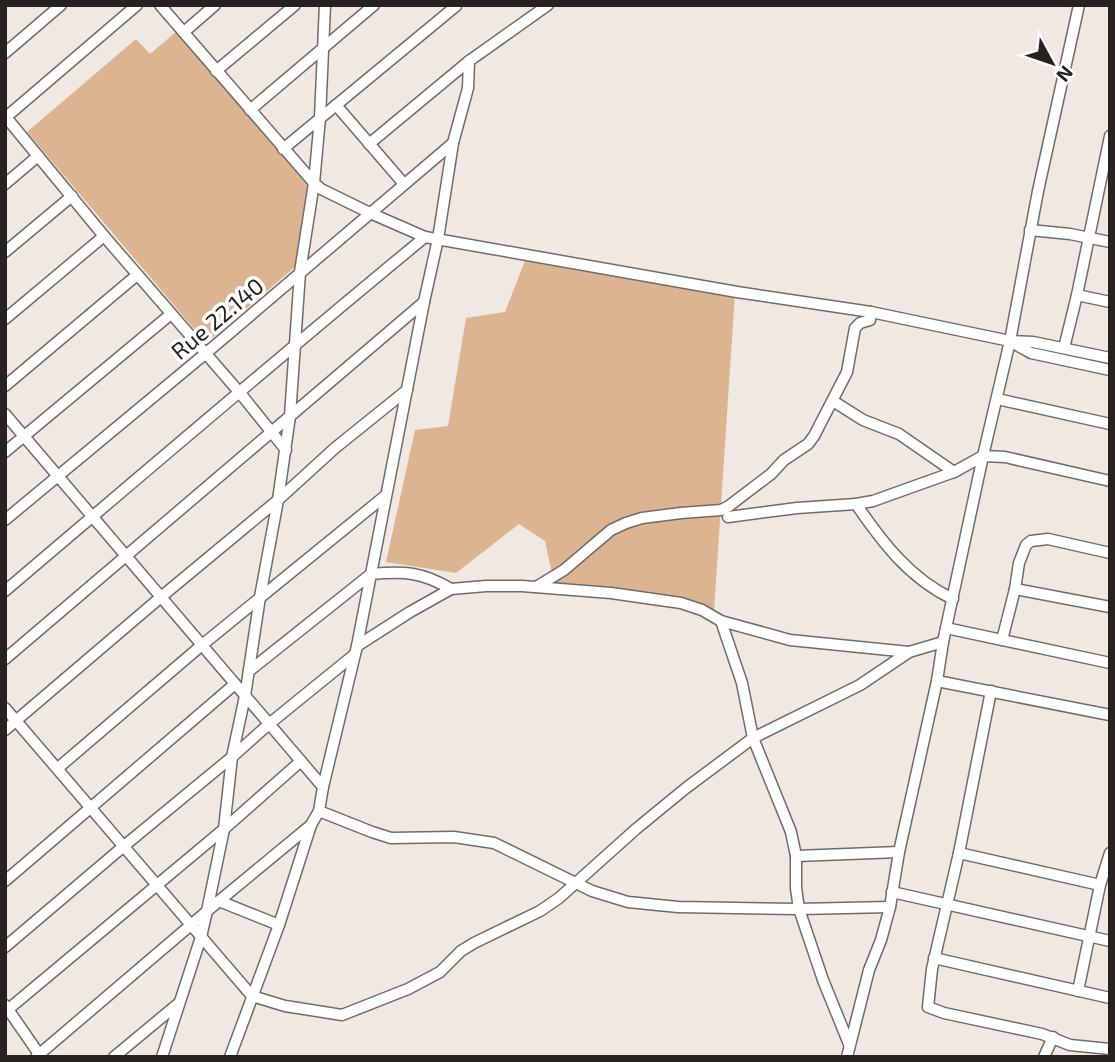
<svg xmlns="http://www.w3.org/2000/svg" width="1115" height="1062" font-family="'Exo 2',sans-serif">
  <rect width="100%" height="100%" fill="#efe8e3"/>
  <g fill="#ddb492">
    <polygon points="177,31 310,187 295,267 206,343 27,132 136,39 150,54"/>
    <polygon points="525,261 735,293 714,611 554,583 545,541 519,524 456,573 386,562 415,430 448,426 466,318 505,312"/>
  </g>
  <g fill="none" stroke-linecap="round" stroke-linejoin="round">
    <g stroke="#726c67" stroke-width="13">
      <g id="minor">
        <polyline points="160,5 314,183 321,189 370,213 425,237 737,292 871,312 1010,341 1033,342 1110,358"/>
        <polyline points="184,32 215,5"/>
        <polyline points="5,53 61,5"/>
        <polyline points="216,71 295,5"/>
        <polyline points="336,105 404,184"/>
        <polyline points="250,110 374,5"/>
        <polyline points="5,116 104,236 240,393 286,450"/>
        <polyline points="5,118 137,5"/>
        <polyline points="369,144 469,61 548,5"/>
        <polyline points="283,149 456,6"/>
        <polyline points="5,184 38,156"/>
        <polyline points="1030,230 1070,234 1110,242"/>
        <polyline points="5,252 72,196"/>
        <polyline points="1077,295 1110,302"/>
        <polyline points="5,319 104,236"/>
        <polyline points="1013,343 1031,353 1110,370"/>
        <polyline points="1064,348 1077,295 1110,136"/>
        <polyline points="5,386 137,275"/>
        <polyline points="997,399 1110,424"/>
        <polyline points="833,401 863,420 899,434 954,472"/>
        <polyline points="5,414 323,787"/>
        <polyline points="5,452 171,314"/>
        <path d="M856,504C882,542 910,579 953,599"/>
        <polyline points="728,517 797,508 856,504 873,501 954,472 983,456 1005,457 1110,481"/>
        <polyline points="5,520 205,354 453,143"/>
        <polyline points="536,587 564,570 611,530 626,523 642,518 681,513 721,510 729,506 771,474 784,460 808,444 814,436 847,372 855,328 860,323 870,320 871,312"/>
        <polyline points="1015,589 1110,607"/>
        <path d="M5,591C145,472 284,353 425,237"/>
        <polyline points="721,621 742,683 753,738 791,832 796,856 796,888 799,909 823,980 849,1044"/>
        <polyline points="946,628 1110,663"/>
        <polyline points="1002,640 1015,589 1019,563 1026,545 1031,541 1048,539 1110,553"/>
        <polyline points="357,646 410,612 451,589 486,586 522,586 611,593 681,603 702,610 721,621 790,640 909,652"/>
        <polyline points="5,659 424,302"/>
        <path d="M249,671L371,574C405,571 422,572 451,589"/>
        <polyline points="937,681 1110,715"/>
        <polyline points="991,691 959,853 932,969 928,1007 944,1013 1042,1034 1070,1045 1110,1049"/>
        <polyline points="5,708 252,996 285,1006 342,1015 408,989 440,972 461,951 474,943 540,911 559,898 636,829 686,788 753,738 860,685 909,652 943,642"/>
        <polyline points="5,730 161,597 278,500 335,448 407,390"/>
        <polyline points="58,768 202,645 385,496"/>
        <polyline points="319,811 372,832 391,838 454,837 494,843 592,891 628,902 678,907 799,909 890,907"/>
        <polyline points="959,853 1100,885"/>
        <polyline points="796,856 899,852"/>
        <polyline points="5,881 235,684"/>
        <polyline points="892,892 1110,941"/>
        <polyline points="219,901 279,925"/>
        <polyline points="5,947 124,846 232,757 269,724 354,655"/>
        <polyline points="934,958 1110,998"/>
        <polyline points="1078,991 1100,885 1110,853"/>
        <polyline points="5,1005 39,1054 40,1057"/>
        <polyline points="5,1012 224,829 301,761"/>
        <polyline points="36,1057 219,901 311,825"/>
        <polyline points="114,1057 179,1003"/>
        <polyline points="162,1057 201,937 207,911 224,829 232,757 245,696 260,597 278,500 290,416 300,272 314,183 320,118 325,5"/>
        <polyline points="230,1057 279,925 311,825 319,811 323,787 357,646 424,302 438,239 453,143 468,88 469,61"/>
        <polyline points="847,1057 869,970 881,940 890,907 899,852 937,681 943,642 983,456 1010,341 1038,191 1079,5"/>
        <polyline points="1044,1057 1053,1037"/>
      </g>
    </g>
    <use href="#minor" stroke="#fff" stroke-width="10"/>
  </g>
  <g text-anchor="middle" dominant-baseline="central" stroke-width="7" stroke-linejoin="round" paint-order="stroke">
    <g font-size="23" fill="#252220" stroke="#fff">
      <text transform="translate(217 318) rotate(-40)">Rue 22.140</text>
    </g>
  </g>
  <rect width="1115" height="1062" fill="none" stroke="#252220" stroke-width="14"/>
  <g transform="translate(1052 63) rotate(130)" stroke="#ffffff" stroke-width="5" paint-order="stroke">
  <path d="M0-5L12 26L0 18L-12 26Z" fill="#252220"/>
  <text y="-10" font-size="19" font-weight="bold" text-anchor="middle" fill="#252220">N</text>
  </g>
</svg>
